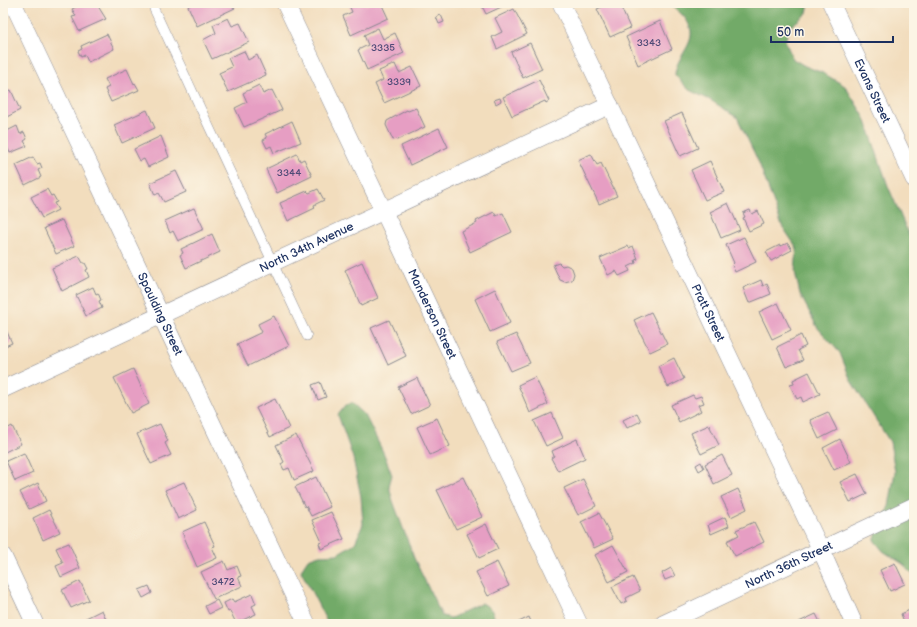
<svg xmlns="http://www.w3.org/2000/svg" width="917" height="627" font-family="'Balsamiq Sans',sans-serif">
  <rect width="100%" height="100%" fill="#fcf5e5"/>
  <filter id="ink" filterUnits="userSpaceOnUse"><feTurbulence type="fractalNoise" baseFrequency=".025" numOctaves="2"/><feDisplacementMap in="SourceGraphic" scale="8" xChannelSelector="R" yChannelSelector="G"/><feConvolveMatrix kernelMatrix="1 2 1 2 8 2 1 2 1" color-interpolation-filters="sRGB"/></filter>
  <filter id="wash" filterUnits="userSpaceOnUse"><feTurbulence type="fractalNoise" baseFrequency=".012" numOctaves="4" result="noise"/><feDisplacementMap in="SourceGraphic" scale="16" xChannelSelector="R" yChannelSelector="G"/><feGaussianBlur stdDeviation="0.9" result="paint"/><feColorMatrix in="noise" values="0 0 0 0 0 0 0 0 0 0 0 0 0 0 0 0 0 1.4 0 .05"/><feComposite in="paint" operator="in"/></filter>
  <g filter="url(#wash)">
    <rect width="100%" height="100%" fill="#f2ddbd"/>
    <g fill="#72aa68" stroke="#466c63">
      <path d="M670,3H809L807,13L790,27L785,41L793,59L805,66L823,73L845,86L865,118L888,186L909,235L914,242V576L903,564L883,551L874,540L889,506L895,472L890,442L851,381L840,353L817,327L800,294L795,272L797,248L782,226L759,163L737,117L710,100L689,90L675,75C675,57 698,43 689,25C687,18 675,8 670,3Z"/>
      <path d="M352,403L365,415L384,454L392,475L389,486L393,501L414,558L442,616L451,618L482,603C492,609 495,612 494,623L328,624L301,571L304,565L308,559L319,555L337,554L355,543L363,524L361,497L353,458L338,415L345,406Z"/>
    </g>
    <g id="blocks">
      <g fill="#e69ec3">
        <polygon points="84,3 96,3 106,19 79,31 72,17 76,16 72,9"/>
        <polygon points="195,3 232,3 235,8 197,26 188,6"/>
        <polygon points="348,3 366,3 367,5 371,3 381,3 388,18 351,35 343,16 352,12"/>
        <polygon points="484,3 510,3 486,14 481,4"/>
        <polygon points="612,3 619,3 630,28 610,37 597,9"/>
        <polygon points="514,9 527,34 497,49 492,37 502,32 495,18"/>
        <polygon points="441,15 444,22 439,24 436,17"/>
        <polygon points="228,18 232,26 240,23 249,42 212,59 203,40 216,33 213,25"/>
        <polygon points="660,21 672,49 638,65 626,37"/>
        <polygon points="378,28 383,39 395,33 404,53 367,70 358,50 368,45 364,35"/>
        <polygon points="107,34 114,49 88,62 85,55 81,57 78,51 82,49 81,46"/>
        <polygon points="530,43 542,69 523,78 511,52"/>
        <polygon points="244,51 248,60 257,55 266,75 228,92 219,73 232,67 228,58"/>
        <polygon points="395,64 399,73 412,67 421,86 384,103 375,84 383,80 379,71"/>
        <polygon points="127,69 134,84 135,83 139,90 111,102 105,89 109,87 105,79"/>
        <polygon points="539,80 549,101 546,103 545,101 512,116 503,97"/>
        <polygon points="259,85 263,94 272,90 282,110 244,127 235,108 247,102 243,93"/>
        <polygon points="11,90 20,110 3,119 3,94"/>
        <polygon points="500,98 501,101 496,104 494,100"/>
        <polygon points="416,108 425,127 397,140 397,139 393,140 386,125 387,121 407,110 408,111"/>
        <polygon points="147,110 155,128 122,143 114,125"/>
        <polygon points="682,113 698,148 680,156 664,121"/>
        <polygon points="292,121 301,142 274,153 271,146 267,148 263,140 267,138 265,134"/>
        <polygon points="17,126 20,134 24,132 27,139 24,141 27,146 10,153 3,138 3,133"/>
        <polygon points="439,128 448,147 410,165 401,146"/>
        <polygon points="161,136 169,157 148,167 144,159 140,161 134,149"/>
        <polygon points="297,154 300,161 304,159 312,176 277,193 266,169"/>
        <polygon points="591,154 597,165 601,163 617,196 599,204 578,160"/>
        <polygon points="33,157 37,164 40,163 42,168 38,170 41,177 25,185 16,165"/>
        <polygon points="710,161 724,192 705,200 691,170"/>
        <polygon points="176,171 186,192 164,202 159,193 155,195 150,183"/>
        <polygon points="47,189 51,196 53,195 57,202 54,203 58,210 42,218 31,197"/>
        <polygon points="318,189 324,200 314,205 315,208 288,221 280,203 307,191 309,193"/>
        <polygon points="728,203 740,230 721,238 710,212"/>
        <polygon points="194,208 204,229 178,241 173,231 170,233 165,221"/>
        <polygon points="750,210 752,214 758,211 764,224 749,231 743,218 745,217 743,213"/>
        <polygon points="494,212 496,216 503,213 512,232 470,252 461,231 477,223 476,221"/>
        <polygon points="62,220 74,246 56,254 44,228"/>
        <polygon points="212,234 220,252 186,268 180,255 183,253 181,249"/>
        <polygon points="744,237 756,262 735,272 732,265 734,263 726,245"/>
        <polygon points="788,243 792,250 771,261 766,252 780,245 781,246"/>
        <polygon points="628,246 629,248 633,246 638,259 635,260 636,263 628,267 630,271 619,276 616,271 608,275 600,258"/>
        <polygon points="79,256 83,263 85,263 88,269 86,270 89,277 62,291 52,268"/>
        <polygon points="362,262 378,298 361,306 345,270"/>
        <polygon points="559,263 562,266 566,265 572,268 574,274 572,280 565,282 560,280 553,265"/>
        <polygon points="761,280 763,286 767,284 771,294 749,303 743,288"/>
        <polygon points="93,287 96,294 98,293 101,300 99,301 102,308 86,316 76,295"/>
        <polygon points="495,289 510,323 490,332 475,299"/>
        <polygon points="778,303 791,330 772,339 759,312"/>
        <polygon points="651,312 667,344 650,352 634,320"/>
        <polygon points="274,316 289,346 248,366 237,344 262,332 258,324"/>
        <polygon points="389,320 406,356 388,365 371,328"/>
        <polygon points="3,323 12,343 3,347"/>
        <polygon points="516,334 530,363 511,371 497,342"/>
        <polygon points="801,335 806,346 798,350 803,360 786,367 777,347"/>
        <polygon points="674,358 684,379 668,387 658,366"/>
        <polygon points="133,369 149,404 131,413 114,378"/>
        <polygon points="809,372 820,394 803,402 801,397 797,399 790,385 794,384 793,380"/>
        <polygon points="535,377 548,404 530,413 518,385"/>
        <polygon points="417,378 430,405 411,414 398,387"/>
        <polygon points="320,382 326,397 318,400 312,385"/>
        <polygon points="693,395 695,398 701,396 704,403 698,405 701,411 679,422 671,405"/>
        <polygon points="275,399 289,428 270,437 256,408"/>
        <polygon points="828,412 837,430 819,439 810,420"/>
        <polygon points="552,413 563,438 546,446 534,421"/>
        <polygon points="637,413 641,421 627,428 623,420"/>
        <polygon points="437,418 450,446 430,455 417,427"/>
        <polygon points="160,424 168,441 165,443 171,455 151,464 137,434"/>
        <polygon points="709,425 719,445 701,454 691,433"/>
        <polygon points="12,426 21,444 3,453 3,431"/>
        <polygon points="296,435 314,471 294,480 289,468 284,470 281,464 284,462 276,445"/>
        <polygon points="577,439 585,458 558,471 551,458 554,456 552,451"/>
        <polygon points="840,439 851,462 834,470 823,448"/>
        <polygon points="24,453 33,473 15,481 6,461"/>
        <polygon points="722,455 732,475 714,484 705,464"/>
        <polygon points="701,462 704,468 699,471 696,465"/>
        <polygon points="857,474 867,494 850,502 840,482"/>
        <polygon points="316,477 330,507 311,516 306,506 305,507 295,487"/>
        <polygon points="463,477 482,517 456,529 437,490"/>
        <polygon points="583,479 596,506 578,515 564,488"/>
        <polygon points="184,482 197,510 178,519 165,490"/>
        <polygon points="38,483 46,501 29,509 20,492"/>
        <polygon points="738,489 747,509 731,517 721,497"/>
        <polygon points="49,510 60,532 43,540 33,518"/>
        <polygon points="331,512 344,539 321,549 319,543 322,542 312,520"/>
        <polygon points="599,513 613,539 594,548 581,522"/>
        <polygon points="725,517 729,526 711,534 708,525"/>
        <polygon points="204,522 215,546 212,547 217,558 197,567 182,532"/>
        <polygon points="754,522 764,542 735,556 727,541 739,535 736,530"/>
        <polygon points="486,524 498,549 479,558 467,534"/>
        <polygon points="69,543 80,568 61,577 56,566 63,563 56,548"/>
        <polygon points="613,545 628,572 609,582 595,555"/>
        <polygon points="224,561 228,570 237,566 241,576 238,577 242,586 214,599 201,572"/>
        <polygon points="497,562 509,586 488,596 476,572"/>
        <polygon points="895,563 905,584 890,591 880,570"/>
        <polygon points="671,568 675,576 665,580 662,573"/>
        <polygon points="633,577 640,591 626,598 627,601 621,604 612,587"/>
        <polygon points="80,581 89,600 71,608 62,590"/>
        <polygon points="149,586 152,593 143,598 139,590"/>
        <polygon points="252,594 256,604 252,606 256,614 236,623 230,611 228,612 224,603 232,599 234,602"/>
        <polygon points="217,600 221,608 209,614 205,606"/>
        <polygon points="914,608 914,624 905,624 901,614"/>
        <polygon points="102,610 108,624 86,624 84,619"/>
        <polygon points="816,614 821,624 800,624 799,622"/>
        <polygon points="529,617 532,624 515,624"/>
      </g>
    </g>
  </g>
  <g filter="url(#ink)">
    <use href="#blocks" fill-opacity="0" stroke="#86868e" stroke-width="1"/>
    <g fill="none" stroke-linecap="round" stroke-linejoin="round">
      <g stroke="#86868e" stroke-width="10">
        <polyline id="service" points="154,9 307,336"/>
      </g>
      <g stroke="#86868e" stroke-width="18">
        <g id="minor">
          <path id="s1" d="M13,3L307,624"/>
          <path id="s2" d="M285,3L579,624"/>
          <path id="s3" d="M561,3L821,550L854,624"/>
          <path id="s4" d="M831,3L914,179"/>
          <path id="s5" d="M3,389L610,105"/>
          <polyline points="3,556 35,624"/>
          <path id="s6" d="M663,624L914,506"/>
        </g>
      </g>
      <use href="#service" stroke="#fff" stroke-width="9"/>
      <use href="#minor" stroke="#fff" stroke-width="17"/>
    </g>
  </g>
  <g text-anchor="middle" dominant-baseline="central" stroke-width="3.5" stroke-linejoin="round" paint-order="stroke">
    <g font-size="10" fill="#4e4b77">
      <text x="649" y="43">3343</text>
      <text x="383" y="48">3335</text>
      <text x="399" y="82">3339</text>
      <text x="289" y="173">3344</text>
      <text x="223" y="582">3472</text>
    </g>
    <g font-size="12" fill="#1b2f5e" stroke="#fcf5e5">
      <text stroke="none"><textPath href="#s4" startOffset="97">Evans Street</textPath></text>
      <text stroke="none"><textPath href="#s5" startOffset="335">North 34th Avenue</textPath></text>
      <text stroke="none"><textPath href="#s2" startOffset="344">Manderson Street</textPath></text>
      <text stroke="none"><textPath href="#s3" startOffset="343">Pratt Street</textPath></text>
      <text stroke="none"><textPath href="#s1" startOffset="344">Spaulding Street</textPath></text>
      <text stroke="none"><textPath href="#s6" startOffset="139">North 36th Street</textPath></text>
    </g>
  </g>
  <rect width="917" height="627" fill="none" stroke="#fcf5e5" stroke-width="16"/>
  <path d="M771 36v6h122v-6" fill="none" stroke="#1b2f5e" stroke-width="2"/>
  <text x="777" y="36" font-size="12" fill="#1b2f5e" stroke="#fcf5e5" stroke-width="3" paint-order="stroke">50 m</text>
</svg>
